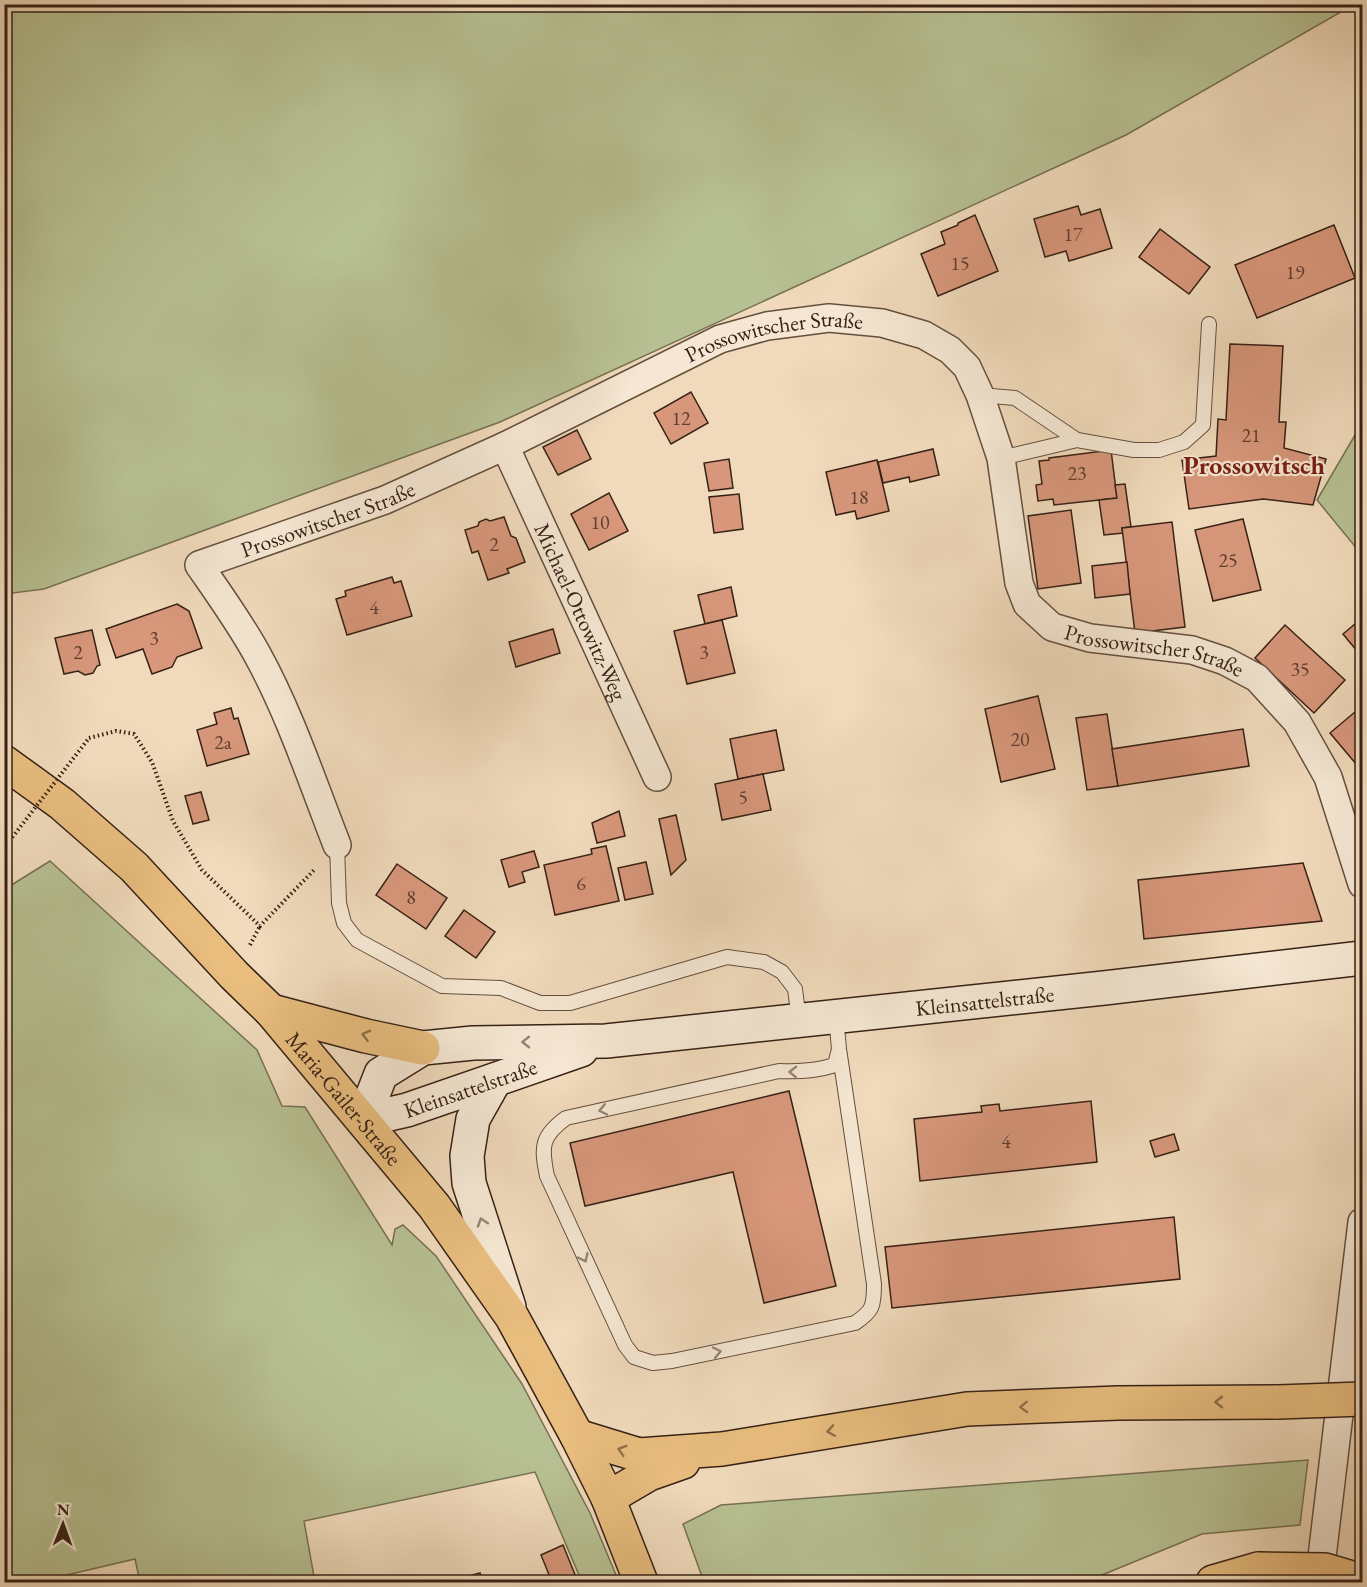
<svg xmlns="http://www.w3.org/2000/svg" width="1367" height="1587" font-family="'EB Garamond',serif">
  <rect width="100%" height="100%" fill="#f0dabb"/>
  <filter id="stains"><feTurbulence type="fractalNoise" baseFrequency=".00333" numOctaves="4"/><feColorMatrix values="0 0 0 0 .2 0 0 0 0 .09 0 0 0 0 .02 0 0 0 .5 -.17"/></filter>
  <radialGradient id="worn" r=".72"><stop offset=".6" stop-color="#630" stop-opacity="0"/><stop offset="1" stop-color="#630" stop-opacity=".3"/></radialGradient>
  <g fill="#b7c092" stroke="#767054" stroke-width="1.5">
    <polygon points="4,5 5,4 1353,5 1126,135 500,422 44,589 5,594"/>
    <polygon points="1362,423 1362,555 1317,500"/>
    <polygon points="50,861 257,1050 282,1106 305,1107 392,1245 395,1229 403,1225 436,1256 522,1384 590,1513 619,1582 582,1582 535,1472 304,1521 315,1582 140,1582 135,1559 37,1582 5,1582 5,889"/>
    <polygon points="1308,1460 1300,1525 1202,1534 1085,1582 704,1582 683,1524 721,1505"/>
  </g>
  <g fill="#d8977b" stroke="#362116" stroke-width="1.5">
    <polygon points="1078,206 1081,215 1100,209 1112,248 1069,261 1066,251 1045,257 1034,219"/>
    <polygon points="975,215 998,271 938,296 921,254 945,244 941,232 958,225 958,223"/>
    <polygon points="1334,225 1355,278 1257,318 1235,265"/>
    <polygon points="1160,229 1210,267 1189,294 1139,257"/>
    <polygon points="1230,344 1283,346 1279,422 1286,422 1284,448 1326,459 1313,505 1263,499 1189,509 1182,460 1216,456 1218,419 1226,420"/>
    <polygon points="691,392 708,423 671,444 654,413"/>
    <polygon points="577,430 591,459 558,475 543,447"/>
    <polygon points="933,449 939,475 910,482 909,477 883,483 878,462"/>
    <polygon points="1111,450 1117,498 1054,505 1053,499 1038,501 1036,485 1042,484 1039,461 1049,460 1049,458"/>
    <polygon points="729,459 733,488 709,491 704,463"/>
    <polygon points="877,460 889,511 857,519 855,511 836,515 826,472"/>
    <polygon points="1125,484 1131,527 1122,528 1123,533 1104,535 1099,500 1117,498 1115,485"/>
    <polygon points="609,493 628,531 589,550 571,514"/>
    <polygon points="739,494 743,529 714,533 709,497"/>
    <polygon points="1071,510 1081,583 1038,589 1028,516"/>
    <polygon points="504,517 511,536 516,538 525,562 507,569 509,573 488,580 478,551 472,553 465,530 478,526 479,522 486,519 490,521"/>
    <polygon points="1243,519 1261,590 1213,601 1195,530"/>
    <polygon points="1172,522 1185,627 1135,633 1122,528"/>
    <polygon points="1127,562 1130,594 1095,598 1092,566"/>
    <polygon points="392,577 394,583 401,581 412,616 347,635 336,599 346,596 345,591"/>
    <polygon points="731,587 737,616 705,624 698,595"/>
    <polygon points="177,604 189,611 202,648 177,657 172,667 152,674 143,649 116,658 106,629"/>
    <polygon points="1362,618 1362,657 1343,634"/>
    <polygon points="722,620 735,673 687,684 674,631"/>
    <polygon points="1285,625 1345,680 1314,713 1255,658"/>
    <polygon points="553,629 560,653 516,667 509,642"/>
    <polygon points="92,630 100,665 97,666 93,673 85,675 78,671 64,674 55,638"/>
    <polygon points="1038,696 1055,769 1001,782 985,709"/>
    <polygon points="1362,706 1362,771 1330,733"/>
    <polygon points="231,708 234,719 238,718 249,754 207,766 197,730 217,724 214,713"/>
    <polygon points="1107,714 1118,786 1087,790 1076,718"/>
    <polygon points="1243,729 1249,766 1118,786 1112,749"/>
    <polygon points="776,730 784,770 738,779 730,739"/>
    <polygon points="763,774 771,810 722,820 715,784"/>
    <polygon points="201,792 209,820 193,824 185,796"/>
    <polygon points="619,811 625,836 597,843 592,823"/>
    <polygon points="676,815 686,860 671,875 659,819"/>
    <polygon points="606,846 619,901 555,915 544,865 592,854 591,849"/>
    <polygon points="534,851 539,867 522,872 525,882 509,887 501,860"/>
    <polygon points="646,862 653,894 625,900 618,868"/>
    <polygon points="1303,863 1322,921 1144,939 1138,880"/>
    <polygon points="397,864 447,898 426,929 376,895"/>
    <polygon points="464,910 495,932 476,958 445,936"/>
    <polygon points="789,1091 836,1286 764,1303 733,1172 585,1206 570,1143"/>
    <polygon points="1091,1101 1097,1162 920,1181 914,1119 982,1112 981,1106 999,1104 1000,1111"/>
    <polygon points="1174,1134 1179,1150 1155,1157 1150,1141"/>
    <polygon points="1174,1217 1180,1279 892,1308 885,1247"/>
    <polygon points="563,1545 578,1582 552,1582 541,1555"/>
    <polygon points="480,1573 482,1582 463,1582 461,1578"/>
  </g>
  <g fill="none" stroke-linecap="round" stroke-linejoin="round">
    <g stroke="#644f3f" stroke-width="16">
      <g id="lane">
        <polyline points="980,395 1015,398 1077,440"/>
        <polyline points="1001,458 1077,440 1134,450 1159,450 1184,442 1203,425 1209,324"/>
        <polyline points="337,845 339,903 344,923 357,940 442,986 501,988 540,1003 570,1003 727,957 764,962 782,972 795,989 799,1020"/>
        <path d="M836,1017L839,1049L874,1284C874,1306 873,1311 855,1323L672,1361L653,1363L634,1357L625,1345L547,1176C541,1147 541,1136 566,1118L779,1071C799,1072 816,1071 835,1065L839,1049"/>
      </g>
    </g>
    <g stroke="#644f3f" stroke-width="30">
      <g id="street">
        <path id="s1" d="M505,446L657,777"/>
        <path id="s2" d="M337,845C312,781 290,714 257,654C240,623 219,594 199,565L385,500L505,446L720,339L767,326L829,318L882,323L924,335L950,350L967,367L980,395L1001,458L1019,583L1027,604L1052,627L1090,638L1192,650L1225,661L1257,678L1297,722L1328,777L1362,884"/>
        <polyline points="1319,1582 1362,1222"/>
      </g>
    </g>
    <g stroke="#362116" stroke-width="36">
      <g id="secondary">
        <polyline points="495,1080 473,1119 467,1156 469,1183 509,1307"/>
        <path id="s3" d="M363,1120L381,1074L423,1048L473,1043L606,1041L1104,988L1362,958"/>
        <path id="s4" d="M363,1120L407,1110L581,1050"/>
      </g>
    </g>
    <g stroke="#362116" stroke-width="36">
      <g id="primary">
        <path id="s5" d="M4,762L62,804L134,867L234,975L271,1011L434,1206L512,1317L577,1436L608,1498L641,1582"/>
        <polyline points="271,1011 366,1036 423,1048"/>
      </g>
    </g>
    <g stroke="#362116" stroke-width="36">
      <g id="highway">
        <polyline points="577,1436 639,1455 722,1449 967,1409 1118,1403 1278,1402"/>
        <polyline points="608,1498 649,1474 683,1462"/>
        <polyline points="1213,1582 1258,1569"/>
      </g>
    </g>
    <g stroke="#362116" stroke-width="4" stroke-dasharray="1.5 3" stroke-linecap="butt">
      <polyline points="89,738 116,731 134,734 152,762 173,821 202,870 260,926 314,870"/>
      <polyline points="250,945 260,926"/>
    </g>
    <use href="#lane" stroke="#f5e7d3" stroke-width="14"/>
    <use href="#street" stroke="#f5e7d3" stroke-width="27"/>
    <use href="#secondary" stroke="#f5e7d3" stroke-width="33"/>
    <use href="#primary" stroke="#e8bd7e" stroke-width="33"/>
    <use href="#highway" stroke="#e8bd7e" stroke-width="33"/>
    <g stroke="#362116" stroke-width="36" stroke-linecap="butt">
      <g id="highway-bridge">
        <polyline points="1278,1402 1362,1399"/>
        <polyline points="1258,1569 1325,1570 1362,1581"/>
      </g>
    </g>
    <polyline stroke="#362116" stroke-width="4" stroke-dasharray="1.5 3" stroke-linecap="butt" points="4,848 89,738"/>
    <use href="#highway-bridge" stroke="#e8bd7e" stroke-width="33"/>
  </g>
  <defs><path id="oneway-chevron" d="M-2-3.5L2.5 0L-2 3.5" fill="none" stroke-width="1.6" stroke-linecap="round" stroke-linejoin="round" transform="scale(1.5)"/></defs>
  <g stroke="#8f6f4a">
    <use href="#oneway-chevron" transform="translate(366 1035) rotate(-166)"/>
    <use href="#oneway-chevron" transform="translate(1219 1402) rotate(180)"/>
    <use href="#oneway-chevron" transform="translate(1024 1407) rotate(178)"/>
    <use href="#oneway-chevron" transform="translate(831 1431) rotate(171)"/>
    <use href="#oneway-chevron" transform="translate(622 1450) rotate(-163)"/>
  </g>
  <g stroke="#968474">
    <use href="#oneway-chevron" transform="translate(526 1042) rotate(179)"/>
    <use href="#oneway-chevron" transform="translate(793 1072) rotate(-179)"/>
    <use href="#oneway-chevron" transform="translate(603 1110) rotate(168)"/>
    <use href="#oneway-chevron" transform="translate(482 1222) rotate(-108)"/>
    <use href="#oneway-chevron" transform="translate(584 1258) rotate(65)"/>
    <use href="#oneway-chevron" transform="translate(717 1352) rotate(-12)"/>
  </g>
  <g text-anchor="middle" dominant-baseline="central" stroke-width="4.5" stroke-linejoin="round" paint-order="stroke">
    <g font-size="20" fill="#5e3e2f">
      <text x="1073" y="234">17</text>
      <text x="960" y="263">15</text>
      <text x="1295" y="272">19</text>
      <text x="681" y="418">12</text>
      <text x="1251" y="435">21</text>
      <text x="1077" y="473">23</text>
      <text x="859" y="497">18</text>
      <text x="600" y="522">10</text>
      <text x="494" y="544">2</text>
      <text x="1228" y="560">25</text>
      <text x="374" y="607">4</text>
      <text x="154" y="638">3</text>
      <text x="78" y="652">2</text>
      <text x="704" y="652">3</text>
      <text x="1300" y="669">35</text>
      <text x="1020" y="739">20</text>
      <text x="223" y="742">2a</text>
      <text x="743" y="797">5</text>
      <text x="581" y="883">6</text>
      <text x="411" y="897">8</text>
      <text x="1006" y="1141">4</text>
    </g>
    <g font-size="22" fill="#362116" stroke="#f5e7d3">
      <text stroke="none"><textPath href="#s2" startOffset="936">Prossowitscher Straße</textPath></text>
      <text stroke="none"><textPath href="#s2" startOffset="450">Prossowitscher Straße</textPath></text>
      <text stroke="none"><textPath href="#s1" startOffset="182">Michael-Ottowitz-Weg</textPath></text>
      <text stroke="none"><textPath href="#s2" startOffset="1530">Prossowitscher Straße</textPath></text>
      <text stroke="none"><textPath href="#s3" startOffset="663">Kleinsattelstraße</textPath></text>
      <text stroke="none"><textPath href="#s4" startOffset="112">Kleinsattelstraße</textPath></text>
      <text stroke="none"><textPath href="#s5" startOffset="480">Maria-Gailer-Straße</textPath></text>
    </g>
    <g font-size="26" font-weight="bold" fill="#7a1f14" stroke="#f5e7d3">
      <text x="1254" y="465">Prossowitsch</text>
    </g>
  </g>
  <rect width="1367" height="1587" fill="none" stroke="#f0dabb" stroke-width="24"/>
  <rect x="6" y="6" width="1355" height="1575" fill="none" stroke="#362116" stroke-width="3"/>
  <rect x="12" y="12" width="1343" height="1563" fill="none" stroke="#362116" stroke-width="1.5"/>
  <g transform="translate(63 1524) rotate(1)" stroke="#f5e7d3" stroke-width="4.5" paint-order="stroke">
  <path d="M0-4.5L10 22L0 15L-10 22Z" fill="#362116"/>
  <text y="-9" font-size="16" font-weight="bold" text-anchor="middle" fill="#362116">N</text>
  </g>
  <rect width="100%" height="100%" filter="url(#stains)"/>
  <rect width="100%" height="100%" fill="url(#worn)"/>
</svg>
